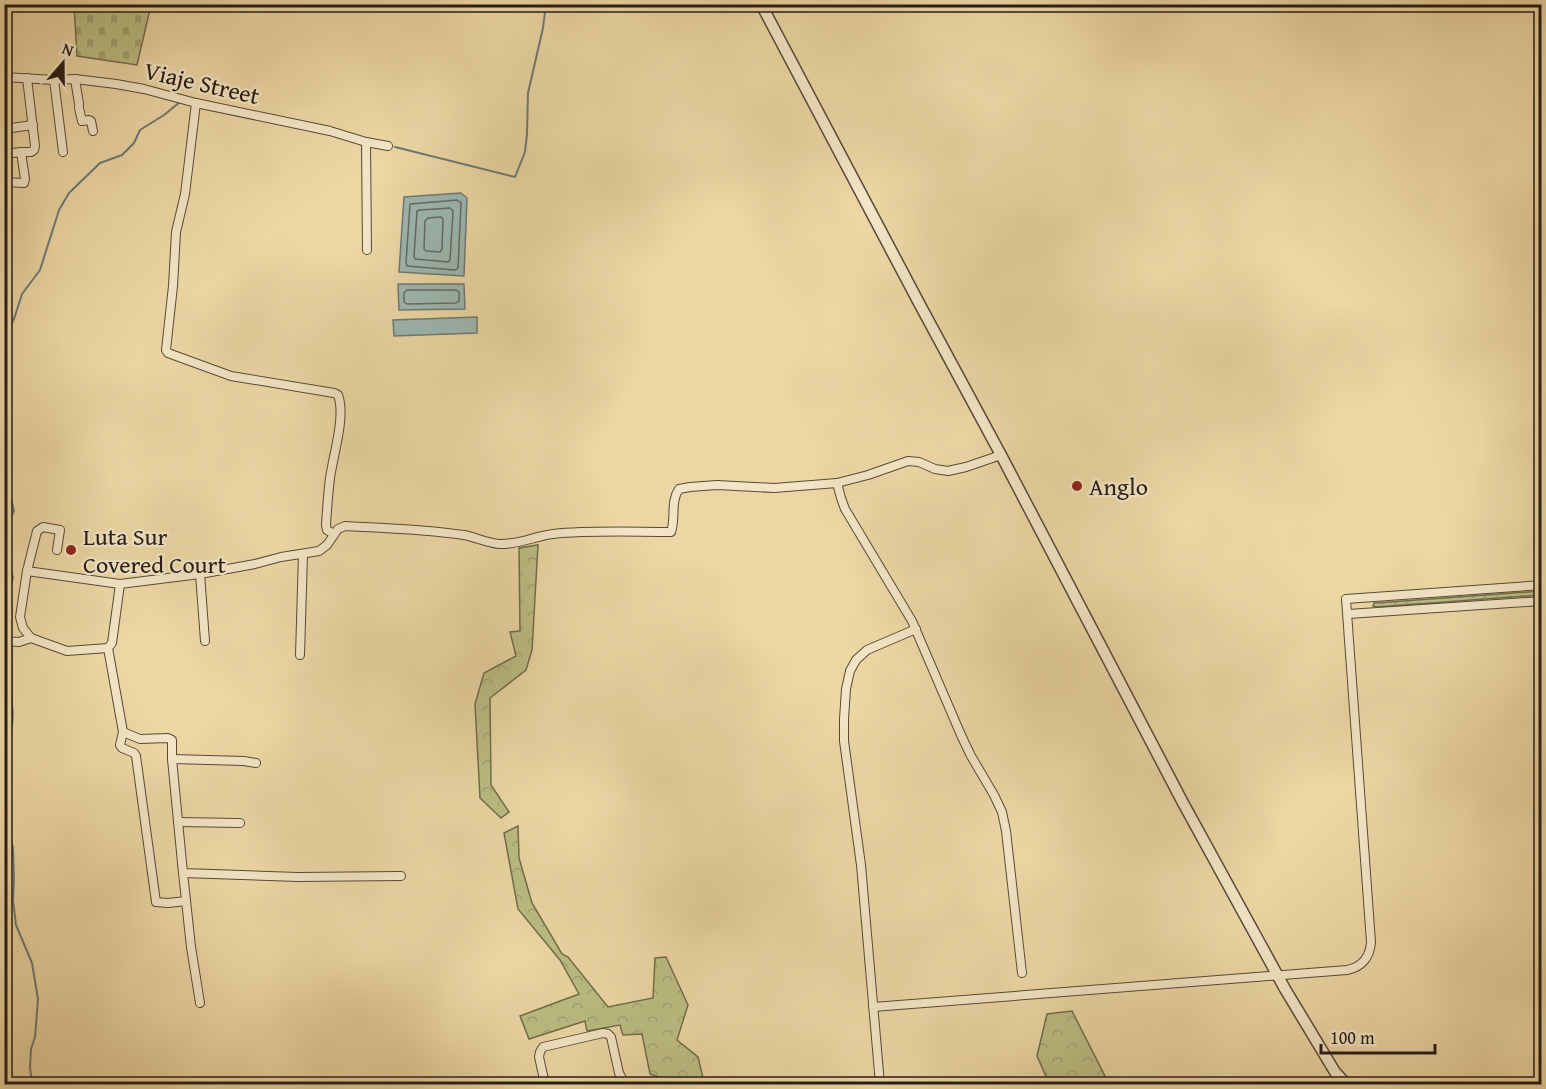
<svg xmlns="http://www.w3.org/2000/svg" width="1546" height="1089" font-family="'Gentium Book Plus',serif">
  <defs>
    <pattern id="grass-dots" width="8" height="8" patternUnits="userSpaceOnUse" patternTransform="scale(1.5)"><rect width="8" height="8" fill="#bbbd83"/><path d="M2 2h.1M6 6h.1" fill="none" stroke="#a1a270" stroke-width="1.8" stroke-linecap="round"/></pattern>
    <pattern id="forest-crowns" width="20" height="18" patternUnits="userSpaceOnUse" patternTransform="scale(1.5)"><rect width="20" height="18" fill="#bbbd83"/><path d="M2 6a3 3 0 1 1 6 0M12 15a3 3 0 1 1 6 0" fill="none" stroke="#a1a270"/></pattern>
    <pattern id="cemetery-stones" width="16" height="16" patternUnits="userSpaceOnUse" patternTransform="scale(1.5)"><rect width="16" height="16" fill="#bbbd83"/><path d="M2 7V4a2 2 0 0 1 4 0v3zM10 15v-3a2 2 0 0 1 4 0v3z" fill="#a1a270"/></pattern>
  </defs>
  <rect width="100%" height="100%" fill="#ebd6a4"/>
  <filter id="stains"><feTurbulence type="fractalNoise" baseFrequency=".00333" numOctaves="4"/><feColorMatrix values="0 0 0 0 .2 0 0 0 0 .09 0 0 0 0 .02 0 0 0 .5 -.17"/></filter>
  <radialGradient id="worn" r=".72"><stop offset=".6" stop-color="#630" stop-opacity="0"/><stop offset="1" stop-color="#630" stop-opacity=".3"/></radialGradient>
  <polygon fill="url(#grass-dots)" stroke="#706c4c" stroke-width="1.5" points="1541,591 1541,595 1376,607 1373,606 1374,603 1376,603"/>
  <g fill="url(#forest-crowns)" stroke="#706c4c" stroke-width="1.5">
    <polygon points="538,545 532,650 526,670 490,698 491,785 509,812 501,818 480,798 475,704 484,673 516,656 510,632 520,631 519,548"/>
    <polygon points="518,826 519,858 532,903 562,954 568,957 608,1007 653,998 655,958 666,957 688,1005 677,1040 698,1057 704,1082 697,1084 661,1084 661,1078 650,1074 642,1034 623,1035 620,1025 587,1031 585,1021 529,1039 520,1016 579,994 560,960 518,909 504,833"/>
    <polygon points="1072,1011 1109,1084 1058,1084 1048,1081 1037,1056 1047,1014"/>
  </g>
  <polygon fill="url(#cemetery-stones)" stroke="#706c4c" stroke-width="1.5" points="74,5 151,5 137,65 77,56"/>
  <g fill="#9cb7b1" stroke="#6d7972" stroke-width="1.5">
    <polygon points="461,193 467,198 464,276 399,272 404,197"/>
    <polygon points="398,284 464,284 465,309 399,310"/>
    <polygon points="477,317 477,333 394,336 393,320"/>
  </g>
  <g fill="none" stroke-linecap="round" stroke-linejoin="round">
    <g stroke="#616a62" stroke-width="1.5">
      <polygon points="457,200 461,203 458,268 455,270 407,266 406,263 410,204"/>
      <polygon points="450,208 453,211 450,260 448,262 415,259 414,256 417,211 420,210"/>
      <polygon points="428,218 441,217 443,219 442,249 440,252 426,251 424,249 425,221"/>
      <polygon points="407,290 456,290 459,292 459,301 456,303 407,304 404,302 404,293"/>
    </g>
    <g stroke="#6d7972" stroke-width="2">
      <polyline points="395,147 515,177 525,152 527,134 528,93 543,28 546,4"/>
      <polyline points="4,342 15,316 22,294 40,270 59,210 69,193 100,163 122,155 134,143 140,130 164,115 180,102"/>
      <path d="M4,469L14,511L8,524L9,563L13,578L8,593L12,655V705C15,722 8,749 4,766"/>
      <polyline points="4,824 9,832 13,848 14,879 13,900 16,925 32,963 38,999 35,1037 31,1049 30,1067 32,1084"/>
    </g>
    <g stroke="#574a38" stroke-width="10">
      <g id="minor">
        <polyline points="4,77 54,80 75,79 116,84 144,89 196,103 330,131 366,142 388,146"/>
        <polyline points="75,79 79,104"/>
        <polyline points="54,80 63,152"/>
        <path d="M196,103L185,194L176,232L173,286L166,350L168,353L231,376L334,393L338,395C346,416 333,456 330,478C328,494 327,510 326,525L327,530L334,534"/>
        <polyline points="79,108 82,121 89,120 91,121 93,131"/>
        <polyline points="4,129 33,125"/>
        <polyline points="366,142 367,250"/>
        <polyline points="4,154 21,152"/>
        <polyline points="4,182 24,183 25,179 21,152 31,152 34,150 35,146 27,78"/>
        <polyline points="837,483 841,498 845,509 912,621 961,735 971,756 994,795 1002,812 1006,831 1022,973"/>
        <path d="M27,571L120,584L200,574L255,564L281,557L319,551L327,545L338,529L345,526C385,528 424,529 464,535C475,537 487,543 499,544C518,545 535,536 553,534C592,530 632,532 671,532C676,518 670,502 679,489L690,487L717,485L774,488L837,483L868,475L908,461L919,462L935,469L948,471L966,467L1001,455"/>
        <polyline points="200,574 205,641"/>
        <polyline points="1348,614 1542,601"/>
        <polyline points="31,638 23,628 20,617 27,571 37,531 43,527 60,530 57,550"/>
        <polyline points="4,641 19,642 31,638 67,651 108,648 112,643 120,584"/>
        <polyline points="108,648 123,732 120,745 122,748 134,753 136,756 156,902 168,903 186,901"/>
        <polyline points="300,655 303,554"/>
        <polyline points="123,732 140,739 168,738 172,740 172,759 183,873 298,877 401,876"/>
        <polyline points="172,759 244,761 256,763"/>
        <polyline points="178,822 240,823"/>
        <polyline points="183,873 191,947 200,1003"/>
        <path d="M873,1007L1347,970C1362,967 1370,957 1371,942L1346,599L1542,585"/>
        <polyline points="545,1084 539,1057 540,1052 543,1047 603,1033 608,1034 611,1037 619,1073 625,1084"/>
        <polyline points="880,1084 861,865 844,741 844,719 846,689 850,671 856,660 867,650 916,629"/>
      </g>
    </g>
    <g stroke="#574a38" stroke-width="13">
      <polyline id="tertiary" points="761,4 919,303 1001,455 1182,801 1285,989 1335,1072 1346,1084"/>
    </g>
    <use href="#minor" stroke="#f2e4c4" stroke-width="8"/>
    <use href="#tertiary" stroke="#f2e4c4" stroke-width="10"/>
  </g>
  <g fill="#8f2418" stroke="#f2e4c4" stroke-width="2">
    <circle cx="1077" cy="486" r="6"/>
    <circle cx="71" cy="550" r="6"/>
  </g>
  <g text-anchor="middle" dominant-baseline="central" stroke-width="4.5" stroke-linejoin="round" paint-order="stroke">
    <g font-size="24" fill="#261c14" stroke="#f2e4c4">
      <text transform="translate(202 83) rotate(13)">Viaje Street</text>
    </g>
    <g font-size="24" fill="#261c14" stroke="#f2e4c4" text-anchor="start">
      <text x="1089" y="486">Anglo</text>
      <text x="83" y="536">Luta Sur<tspan x="83" dy="28">Covered Court</tspan></text>
    </g>
  </g>
  <rect width="1546" height="1089" fill="none" stroke="#ebd6a4" stroke-width="24"/>
  <rect x="6" y="6" width="1534" height="1077" fill="none" stroke="#261c14" stroke-width="3"/>
  <rect x="12" y="12" width="1522" height="1065" fill="none" stroke="#261c14" stroke-width="1.5"/>
  <g transform="translate(63 63) rotate(20)" stroke="#f2e4c4" stroke-width="4.5" paint-order="stroke">
  <path d="M0-4.5L10 22L0 15L-10 22Z" fill="#261c14"/>
  <text y="-9" font-size="16" font-weight="bold" text-anchor="middle" fill="#261c14">N</text>
  </g>
  <path d="M1321 1044v9h114v-9" fill="none" stroke="#261c14" stroke-width="3"/>
  <text x="1330" y="1044" font-size="18" fill="#261c14" stroke="#f2e4c4" stroke-width="4.5" paint-order="stroke">100 m</text>
  <rect width="100%" height="100%" filter="url(#stains)"/>
  <rect width="100%" height="100%" fill="url(#worn)"/>
</svg>
